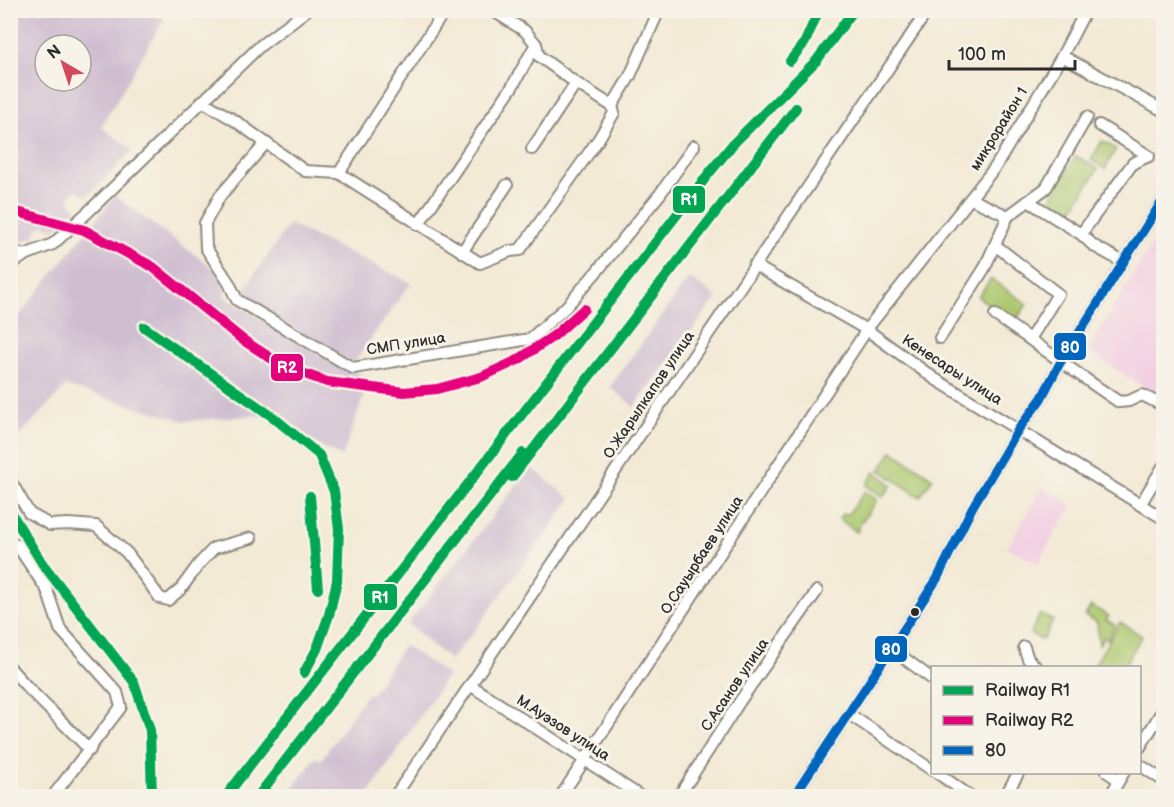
<svg xmlns="http://www.w3.org/2000/svg" width="1174" height="807" font-family="'Balsamiq Sans',sans-serif">
  <rect width="100%" height="100%" fill="#f7f3e8"/>
  <filter id="ink" filterUnits="userSpaceOnUse"><feTurbulence type="fractalNoise" baseFrequency=".0167" numOctaves="2"/><feDisplacementMap in="SourceGraphic" scale="12" xChannelSelector="R" yChannelSelector="G"/><feConvolveMatrix kernelMatrix="1 2 1 2 8 2 1 2 1" color-interpolation-filters="sRGB"/></filter>
  <filter id="wash" filterUnits="userSpaceOnUse"><feTurbulence type="fractalNoise" baseFrequency=".008" numOctaves="4" result="noise"/><feDisplacementMap in="SourceGraphic" scale="24" xChannelSelector="R" yChannelSelector="G"/><feGaussianBlur stdDeviation="1.35" result="paint"/><feColorMatrix in="noise" values="0 0 0 0 0 0 0 0 0 0 0 0 0 0 0 0 0 1.4 0 .05"/><feComposite in="paint" operator="in"/></filter>
  <g filter="url(#wash)">
    <rect width="100%" height="100%" fill="#f3ead5"/>
    <g fill="#f2cfe2">
      <polygon points="1163,226 1163,380 1154,394 1087,351"/>
      <polygon points="1042,487 1072,505 1038,563 1007,548"/>
    </g>
    <g fill="#cfbdd0" fill-rule="evenodd">
      <path d="M10,11H150L164,19L101,127L133,150L87,197L77,190L68,198L76,209L56,229L41,225L34,237L14,245L10,243ZM45,45H81V81H45Z"/>
      <polygon points="115,196 217,271 224,280 225,297 320,355 370,379 342,457 261,415 185,421 66,386 11,445 11,326"/>
      <polygon points="289,224 411,283 353,364 239,297"/>
      <polygon points="689,278 717,297 634,407 610,387"/>
      <polygon points="531,467 571,499 475,630 450,660 408,624"/>
      <polygon points="404,645 448,675 367,796 286,796 316,757 321,760 368,693 372,694"/>
    </g>
    <g fill="#acc76d" stroke="#6c794c" stroke-width="1.5">
      <polygon points="1102,141 1116,149 1105,169 1091,160"/>
      <polygon points="1076,156 1098,169 1071,212 1050,199"/>
      <polygon points="991,279 1027,304 1015,322 978,297"/>
      <polygon points="892,451 933,478 920,497 880,470"/>
      <polygon points="875,472 892,485 883,497 866,485"/>
      <polygon points="865,491 877,500 860,524 857,532 839,519 842,514 848,514"/>
      <polygon points="1091,606 1109,616 1106,620 1115,625 1108,639 1104,637 1099,645 1097,622 1085,616"/>
      <polygon points="1040,614 1053,620 1043,640 1030,634"/>
      <polygon points="1120,622 1142,636 1123,667 1100,667 1095,664"/>
    </g>
  </g>
  <g filter="url(#ink)">
    <g fill="none" stroke-linecap="round" stroke-linejoin="round">
      <g stroke="#8f8a80" stroke-width="14">
        <g id="minor">
          <polyline points="1062,56 1164,111"/>
          <polyline points="202,101 234,120 305,171 339,173 480,263 510,251 520,250 598,140 614,113 612,106 576,83 539,56 536,44 525,31 492,10"/>
          <polyline points="612,106 630,76 659,10"/>
          <polyline points="266,143 220,196 205,223 206,248 229,283 237,300 353,368 530,339 566,307 598,270 660,194 694,146"/>
          <polyline points="532,149 576,83"/>
          <polyline points="339,173 445,10"/>
          <polyline points="1028,201 1081,234 1094,246 1123,262"/>
          <polyline points="1008,216 1046,188 1087,117"/>
          <polyline points="418,225 512,87 536,44"/>
          <polyline points="1081,234 1133,163 1149,156 1099,125"/>
          <polyline points="995,245 1058,294 1030,339"/>
          <polyline points="10,251 25,255 53,244 88,212 260,46 307,10"/>
          <polyline points="462,252 507,185"/>
          <polyline points="10,265 25,255"/>
          <polyline points="754,265 867,330 935,379 1164,519"/>
          <path d="M995,315C1036,343 1077,374 1119,402L1129,401L1142,395L1164,406"/>
          <polyline points="940,338 984,269 1008,216 971,199"/>
          <polyline points="10,480 29,513 50,525 68,524 96,526 127,553 160,598 168,600 180,590 199,564 214,548 251,538"/>
          <polyline points="1140,505 1164,465"/>
          <polyline points="10,543 17,545 47,590 60,629 117,692 121,707 53,796"/>
          <polyline points="1024,647 1028,659 1037,668"/>
          <polyline points="892,649 932,679"/>
          <polyline points="10,668 28,688 90,750"/>
          <polyline points="470,685 640,796"/>
          <polyline points="849,714 932,770"/>
          <polyline points="1140,747 1164,708"/>
          <polyline points="1140,765 1164,781"/>
          <polyline points="936,772 970,796"/>
          <polyline points="1107,772 1119,780"/>
          <polyline points="395,796 928,10"/>
          <polyline points="561,796 870,325 996,166 1062,56 1086,10"/>
          <polyline points="679,796 740,701 817,591"/>
          <polyline points="794,796 937,579 972,508 1018,430 1041,399 1060,363 1164,198"/>
          <polyline points="1005,796 1019,772"/>
          <polyline points="1110,796 1124,772"/>
        </g>
      </g>
      <use href="#minor" stroke="#fff" stroke-width="10"/>
      <g stroke="#f7f3e8" stroke-width="14">
        <polyline id="bus-1" points="794,796 937,579 972,508 1018,430 1041,399 1060,363 1164,198"/>
      </g>
      <use href="#bus-1" stroke="#0065bd" stroke-width="9"/>
      <g stroke="#f7f3e8" stroke-width="15">
        <g id="rail-1">
          <polyline points="790,61 805,42 819,10"/>
          <polyline points="144,327 273,417 319,455 334,491 339,529 337,581 329,615 317,649 304,673"/>
          <polyline points="512,477 796,108"/>
          <polyline points="310,496 318,589"/>
          <polyline points="10,511 42,563 134,682 150,730 152,796"/>
          <polyline points="226,796 710,172 733,144 817,60 854,10"/>
          <polyline points="258,796 523,453"/>
        </g>
      </g>
      <g stroke="#f7f3e8" stroke-width="15">
        <polyline id="rail-2" points="10,210 84,230 153,267 243,340 283,366 327,382 404,392 437,389 481,377 518,360 555,335 584,309"/>
      </g>
      <use href="#rail-1" stroke="#00a651" stroke-width="10"/>
      <use href="#rail-2" stroke="#e5007d" stroke-width="10"/>
    </g>
  </g>
  <circle fill="#2b2b2b" stroke="#f7f3e8" stroke-width="2" cx="915" cy="612" r="5"/>
  <g text-anchor="middle" dominant-baseline="central" stroke-width="6" stroke-linejoin="round" paint-order="stroke">
    <g font-size="15" fill="#2b2b2b" stroke="#f7f3e8">
      <text transform="translate(999 129) rotate(-58)">микрорайон 1</text>
      <text transform="translate(406 344) rotate(-9)">СМП улица</text>
      <text transform="translate(952 370) rotate(33)">Кенесары улица</text>
      <text transform="translate(649 395) rotate(-56)">О.Жарылкапов улица</text>
      <text transform="translate(702 555) rotate(-57)">О.Сауырбаев улица</text>
      <text transform="translate(735 685) rotate(-56)">С.Асанов улица</text>
      <text transform="translate(563 728) rotate(33)">М.Ауэзов улица</text>
    </g>
  </g>
  <g stroke="#f7f3e8" stroke-width="2">
    <rect x="672" y="185" width="34" height="29" rx="6" fill="#00a651"/>
    <rect x="1053" y="332" width="34" height="29" rx="6" fill="#0065bd"/>
    <rect x="270" y="353" width="34" height="29" rx="6" fill="#e5007d"/>
    <rect x="363" y="583" width="35" height="28" rx="6" fill="#00a651"/>
    <rect x="874" y="635" width="34" height="28" rx="6" fill="#0065bd"/>
  </g>
  <g font-size="16" text-anchor="middle" font-weight="bold" fill="#fff">
    <text x="689" y="205">R1</text>
    <text x="1070" y="353">80</text>
    <text x="287" y="373">R2</text>
    <text x="380" y="603">R1</text>
    <text x="891" y="655">80</text>
  </g>
  <rect width="1174" height="807" fill="none" stroke="#f7f3e8" stroke-width="36"/>
  <rect x="931" y="666" width="210" height="108" fill="#f7f3e8" stroke="#a5a39c" stroke-width="1.5"/>
  <rect x="943" y="686" width="30" height="9" fill="#00a651" stroke="#a5a39c" stroke-width="1.5"/>
  <text x="985" y="696" font-size="18" fill="#2b2b2b">Railway R1</text>
  <rect x="943" y="716" width="30" height="9" fill="#e5007d" stroke="#a5a39c" stroke-width="1.5"/>
  <text x="985" y="726" font-size="18" fill="#2b2b2b">Railway R2</text>
  <rect x="943" y="746" width="30" height="9" fill="#0065bd" stroke="#a5a39c" stroke-width="1.5"/>
  <text x="985" y="756" font-size="18" fill="#2b2b2b">80</text>
  <g transform="translate(63 63) rotate(321)"><circle r="28" fill="#f7f3e8" stroke="#a5a39c" stroke-width="1.5"/>
  <path d="M0-4.5L10 22L0 15L-10 22Z" fill="#d1495b"/>
  <text y="-9" font-size="16" font-weight="bold" text-anchor="middle" fill="#2b2b2b">N</text>
  </g>
  <path d="M949 60v9h126v-9" fill="none" stroke="#2b2b2b" stroke-width="3"/>
  <text x="958" y="60" font-size="18" fill="#2b2b2b" stroke="#f7f3e8" stroke-width="4.5" paint-order="stroke">100 m</text>
</svg>
